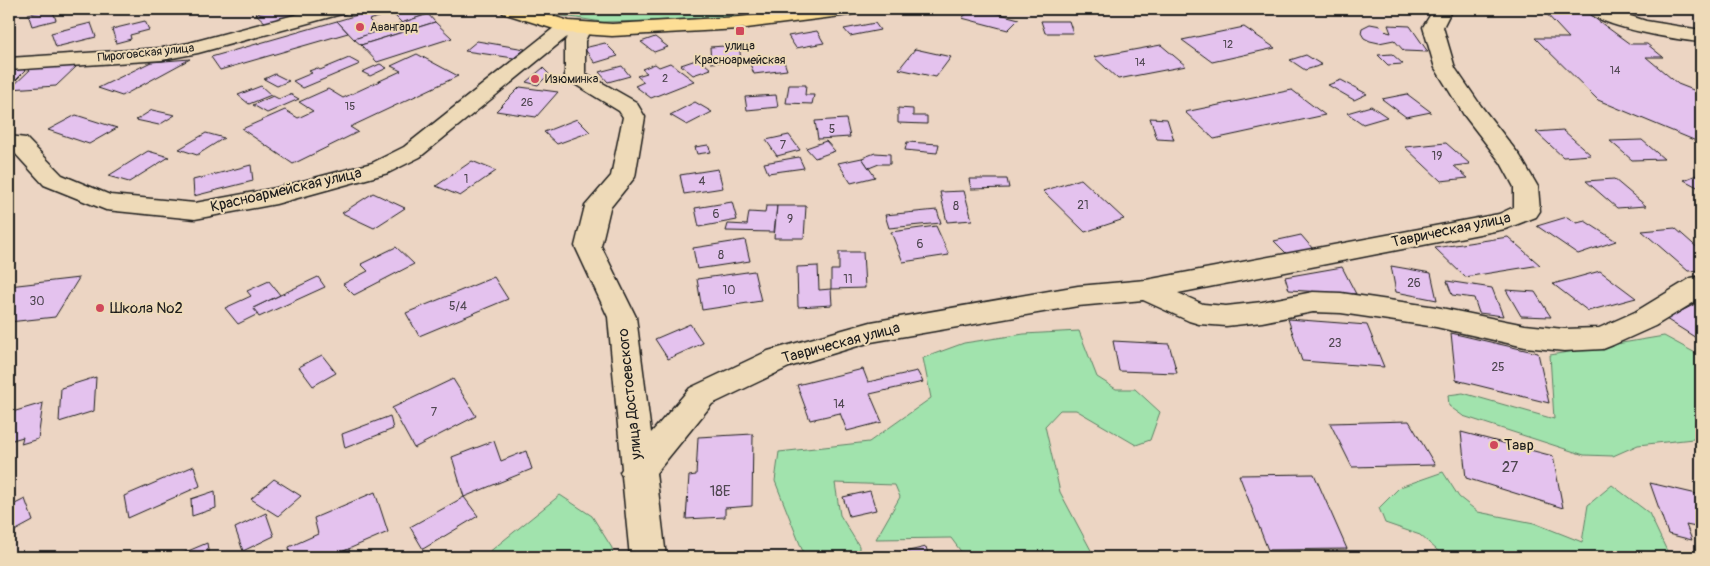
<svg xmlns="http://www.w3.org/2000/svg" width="1710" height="566" font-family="Pangolin,sans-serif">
  <rect width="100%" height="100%" fill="#ecd5c3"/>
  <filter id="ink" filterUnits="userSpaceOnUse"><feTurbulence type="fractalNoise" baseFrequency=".02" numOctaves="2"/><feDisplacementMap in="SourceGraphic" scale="10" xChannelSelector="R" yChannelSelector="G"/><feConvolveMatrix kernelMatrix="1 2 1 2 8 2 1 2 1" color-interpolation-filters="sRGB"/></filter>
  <g filter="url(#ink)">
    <g fill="#a1e3ad" stroke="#5e8064">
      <polygon points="542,9 804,9 704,20 602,22 551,14"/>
      <polygon points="1079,331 1097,377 1116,389 1135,389 1160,412 1150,440 1136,445 1076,410 1060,410 1045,426 1060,492 1093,554 1075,557 965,557 951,538 876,539 900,497 895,485 835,483 840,515 859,546 859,557 805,557 775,481 779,452 869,442 931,398 923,358 964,343 1024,334"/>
      <polygon points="1664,336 1701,356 1701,443 1693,439 1638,445 1613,456 1584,455 1463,416 1449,406 1448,395 1463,393 1554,419 1550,355"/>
      <polygon points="1443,472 1459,497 1478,512 1534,523 1582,542 1588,505 1612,485 1649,513 1667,551 1701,557 1445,557 1420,535 1385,523 1379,508 1400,487"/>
      <polygon points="560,495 592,516 612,548 613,557 483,557"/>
    </g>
    <g fill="#e4c2ee" stroke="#1c1c1c">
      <polygon points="52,9 56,20 32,26 28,14"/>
      <polygon points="272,9 312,9 267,24 256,14"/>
      <polygon points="377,9 421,9 428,14 402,23 392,13 369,20 380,31 354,39 337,21"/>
      <polygon points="972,9 981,9 1019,19 1008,30 962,18"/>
      <polygon points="1542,9 1582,9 1630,44 1647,44 1663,57 1646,57 1678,84 1701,93 1701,143 1598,100 1535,38 1569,38"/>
      <polygon points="428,14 435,22 361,45 354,39"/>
      <polygon points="145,21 149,30 130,35 131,39 116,43 112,29"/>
      <polygon points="337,21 348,33 220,70 211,57"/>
      <polygon points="1041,21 1069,21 1073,33 1045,33"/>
      <polygon points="435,22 452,38 377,62 361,45"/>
      <polygon points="91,23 96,37 56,47 51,33"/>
      <polygon points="875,23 880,30 850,36 844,29"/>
      <polygon points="1370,24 1381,26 1387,32 1391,33 1388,25 1410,26 1428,52 1404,51 1394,40 1379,43 1370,41 1364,38 1361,33 1362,28"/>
      <polygon points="1244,27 1275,48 1212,62 1182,40"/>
      <polygon points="817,31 824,43 796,48 788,36"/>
      <polygon points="655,37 668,47 654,52 641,42"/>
      <polygon points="477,41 525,49 514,58 465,51"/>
      <polygon points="605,43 618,56 595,63 584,48"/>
      <polygon points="739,45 741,60 711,63 710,47"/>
      <polygon points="1161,45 1186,66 1118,79 1094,57"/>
      <polygon points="915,49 951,57 936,77 899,69"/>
      <polygon points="417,54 458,76 350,127 358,132 293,164 242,129 285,110 298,118 313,111 299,102 328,89 343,98 401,71 391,66"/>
      <polygon points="1392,54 1403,64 1388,65 1378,55"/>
      <polygon points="1306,55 1322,65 1305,70 1290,60"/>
      <polygon points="349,58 360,64 303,88 293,81 312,73 309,71 317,68 320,70"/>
      <polygon points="190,59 122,96 98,88 151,62"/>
      <polygon points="699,59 711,69 693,75 681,65"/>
      <polygon points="783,59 787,70 754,74 750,64"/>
      <polygon points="670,63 694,81 651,98 635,86 644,82 637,76 647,73 642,69 655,64 659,67"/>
      <polygon points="380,64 387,68 370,76 362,72"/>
      <polygon points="77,66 56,86 10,89 32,68"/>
      <polygon points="622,66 630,76 608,82 599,72"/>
      <polygon points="543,68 549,74 538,85 526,82"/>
      <polygon points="9,69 23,69 25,71 15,81 9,84"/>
      <polygon points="275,74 289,81 277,86 264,79"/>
      <polygon points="1341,80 1367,94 1354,100 1328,85"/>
      <polygon points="789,85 806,85 805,95 814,95 812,104 786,103"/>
      <polygon points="261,86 271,95 249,104 238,95"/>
      <polygon points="520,87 558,92 536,117 496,111"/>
      <polygon points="1292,90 1325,115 1214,139 1185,112"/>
      <polygon points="290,94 299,99 267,113 253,105 273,96 279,99"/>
      <polygon points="1407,94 1431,112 1406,117 1382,99"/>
      <polygon points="776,95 778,107 747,110 745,97"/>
      <polygon points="695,102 712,112 687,125 670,115"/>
      <polygon points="1371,106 1387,117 1363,124 1347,113"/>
      <polygon points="898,108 913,109 913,116 927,116 927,124 898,123"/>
      <polygon points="152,110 175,115 159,125 136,120"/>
      <polygon points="76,115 117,128 89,144 48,130"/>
      <polygon points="1150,118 1167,119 1174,140 1157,139"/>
      <polygon points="577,119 590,132 557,144 544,132"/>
      <polygon points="846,119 850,137 818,139 815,121"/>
      <polygon points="1563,130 1591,155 1563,157 1536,132"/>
      <polygon points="206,133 224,138 197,155 179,149"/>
      <polygon points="789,135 800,150 777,156 766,140"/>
      <polygon points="1642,140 1664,159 1632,160 1610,141"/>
      <polygon points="826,141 835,151 815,158 806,148"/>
      <polygon points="907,142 939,144 937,153 905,150"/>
      <polygon points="1446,143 1470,164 1454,166 1468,178 1441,181 1405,147"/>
      <polygon points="708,145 711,152 697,154 695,147"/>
      <polygon points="148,151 169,157 129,182 108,176"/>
      <polygon points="875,153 890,154 890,164 879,164 869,168 862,158"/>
      <polygon points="799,157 804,168 768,173 764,163"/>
      <polygon points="862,158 875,177 851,183 838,163"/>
      <polygon points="472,161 496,171 460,196 436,186"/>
      <polygon points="251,165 253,181 194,196 193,180"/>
      <polygon points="718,169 723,188 684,194 680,175"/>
      <polygon points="1699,174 1701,175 1701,189 1684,180"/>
      <polygon points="969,179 1007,179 1009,188 971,189"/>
      <polygon points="1081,179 1124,219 1085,232 1043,191"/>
      <polygon points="1614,179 1646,206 1617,208 1586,181"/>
      <polygon points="964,191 972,220 947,222 940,192"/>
      <polygon points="373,193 405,208 374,228 342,213"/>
      <polygon points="732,202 737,220 699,227 695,208"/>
      <polygon points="766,206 777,206 774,232 726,231 728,224 747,225 749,212 765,213"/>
      <polygon points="777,206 806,206 804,238 774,238"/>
      <polygon points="937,210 941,223 889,228 885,215"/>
      <polygon points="1567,217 1577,223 1585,221 1616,241 1578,254 1537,226"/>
      <polygon points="936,226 949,255 903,262 891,232"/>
      <polygon points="1675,228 1701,251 1701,270 1688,271 1642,231"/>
      <polygon points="1301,235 1313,249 1287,254 1274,241"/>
      <polygon points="1508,237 1540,265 1465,277 1435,248"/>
      <polygon points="745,240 750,261 697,269 693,248"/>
      <polygon points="396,247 414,264 354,295 343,284 368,271 361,264"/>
      <polygon points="839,252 863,252 865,288 831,289 831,270 839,270"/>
      <polygon points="818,266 819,290 831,289 832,305 798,307 797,267"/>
      <polygon points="1391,266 1431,273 1437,300 1396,292"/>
      <polygon points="1342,267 1356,294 1289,290 1285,277"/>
      <polygon points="754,271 761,301 702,310 697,279"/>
      <polygon points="1600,271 1636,298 1588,311 1553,284"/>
      <polygon points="318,277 325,287 259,317 253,308"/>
      <polygon points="494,277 508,299 419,336 406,313"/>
      <polygon points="79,278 55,317 9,322 9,286"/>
      <polygon points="269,281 280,295 253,308 258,314 238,324 225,308 251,296 247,291"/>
      <polygon points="1447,281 1492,288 1503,316 1479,313 1474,298 1452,295"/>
      <polygon points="1506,290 1535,292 1551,317 1521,316"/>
      <polygon points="1701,301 1701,341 1666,319"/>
      <polygon points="1288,319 1367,325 1384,367 1302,361"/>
      <polygon points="690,324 703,343 668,359 655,339"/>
      <polygon points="1451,333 1538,353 1549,403 1456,380"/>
      <polygon points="1113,341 1169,344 1177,373 1119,371"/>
      <polygon points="322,355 336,373 313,386 299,367"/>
      <polygon points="863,369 868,382 917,371 923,382 870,394 882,422 847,431 840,413 810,420 797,385"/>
      <polygon points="96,377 94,411 59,422 61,388"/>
      <polygon points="453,379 476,416 414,448 392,408"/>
      <polygon points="43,403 38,439 21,444 23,437 9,441 9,413"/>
      <polygon points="390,416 393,429 345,448 342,434"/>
      <polygon points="1409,421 1435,465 1352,467 1330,423"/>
      <polygon points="1461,432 1553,456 1563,508 1466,478"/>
      <polygon points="753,434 752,506 725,508 725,517 686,519 689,476 696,475 698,437"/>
      <polygon points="494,441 501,461 526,451 532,469 464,497 452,457"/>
      <polygon points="194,466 200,486 128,518 124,496"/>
      <polygon points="1314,474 1347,549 1268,550 1239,475"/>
      <polygon points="274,479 301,496 278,516 251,499"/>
      <polygon points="1650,483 1701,495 1701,528 1686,525 1692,540 1668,534"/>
      <polygon points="215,491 216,508 192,516 191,499"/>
      <polygon points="870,491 876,510 849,516 843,497"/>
      <polygon points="375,492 388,532 330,557 291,557 289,547 318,534 314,518"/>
      <polygon points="464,497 478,516 423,549 410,527"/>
      <polygon points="25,499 33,521 9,534 9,507"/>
      <polygon points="266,513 274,536 243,551 235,528"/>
      <polygon points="207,543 209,557 174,557"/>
      <polygon points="926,547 929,557 883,557"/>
      <polygon points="349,549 351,557 330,557"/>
      <polygon points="1305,555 1365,555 1367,557 1306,557"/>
    </g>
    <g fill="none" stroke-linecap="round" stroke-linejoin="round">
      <g stroke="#1c1c1c" stroke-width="3">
        <g id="minor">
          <polygon points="317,9 347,9 345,13 198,53 162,60 9,70 9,58 162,48 189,43"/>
          <path d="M1434,9H1452L1443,27L1455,68L1481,106L1520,156L1538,187L1540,211L1536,217L1505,229L1178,293L1203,304L1226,306L1262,302L1313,292L1341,293L1436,307L1525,325L1564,329L1599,328L1635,312L1691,278L1701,276V298L1655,326L1613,345L1603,349L1564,351L1525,347L1436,327L1341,313L1313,312L1262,322L1226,326L1199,324L1189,321L1143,300L1078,306L871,342L789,367L712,404L656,473L666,557H630L622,476L620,472L622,469L608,317L575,246L585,206L611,176L623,117L619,111L568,80L565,76V41L567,37L420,157L388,173L276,204L195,219L106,210L44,185L12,150H9V136L26,138L62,175L110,195L195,203L276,188L372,163L404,147L560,23C568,21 580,22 588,24L591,28L585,41V73L636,102L645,117L635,177L610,208L601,246L636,317L651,433L690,388L768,351L871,322L1078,286L1146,280L1499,214L1514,207V187L1501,163L1464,115L1435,68L1423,27Z"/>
          <path d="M1586,9H1609L1646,21L1701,30V42C1679,40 1596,27 1586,9Z"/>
        </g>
      </g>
      <g stroke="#1c1c1c" stroke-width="3">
        <polygon id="major" points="501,9 529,9 569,21 612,24 739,17 810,9 858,9 856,13 849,15 739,29 612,36 567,33 503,13"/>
      </g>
      <use href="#minor" fill="#eedab8" fill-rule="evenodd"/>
      <use href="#major" fill="#fdde96" fill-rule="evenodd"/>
    </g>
  </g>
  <g fill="#d1495b" stroke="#eedab8" stroke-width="2">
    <circle cx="360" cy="27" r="5"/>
    <rect x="735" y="26" width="10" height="10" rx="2.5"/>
    <circle cx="535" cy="79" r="5"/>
    <circle cx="100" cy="308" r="5"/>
    <circle cx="1494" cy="445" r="5"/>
  </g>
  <g text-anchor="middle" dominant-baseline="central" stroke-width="4" stroke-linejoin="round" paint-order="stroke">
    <g font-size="11" fill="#4e4650">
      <text x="1228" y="44">12</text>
      <text x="1140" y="62">14</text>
      <text x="1615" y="70">14</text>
      <text x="665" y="78">2</text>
      <text x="527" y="102">26</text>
      <text x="350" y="106">15</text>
    </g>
    <g font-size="12" fill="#1c1c1c" stroke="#eedab8" text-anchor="start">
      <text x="370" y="27">Авангард</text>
      <text x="740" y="46" text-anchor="middle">улица<tspan x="740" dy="14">Красноармейская</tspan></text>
      <text x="545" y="79">Изюминка</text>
    </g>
    <g font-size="12" fill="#1c1c1c" stroke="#eedab8">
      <text transform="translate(146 53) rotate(-6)">Пироговская улица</text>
    </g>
    <g font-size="12" fill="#4e4650">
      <text x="832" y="129">5</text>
      <text x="783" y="145">7</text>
      <text x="1437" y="156">19</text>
      <text x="466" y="179">1</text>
      <text x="702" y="181">4</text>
      <text x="1083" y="205">21</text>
      <text x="956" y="206">8</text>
      <text x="716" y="214">6</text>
      <text x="790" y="219">9</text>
      <text x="920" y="244">6</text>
      <text x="721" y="255">8</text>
      <text x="848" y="279">11</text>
      <text x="1414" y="283">26</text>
      <text x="729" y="290">10</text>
      <text x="37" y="301">30</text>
      <text x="458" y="306">5/4</text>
      <text x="1335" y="343">23</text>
      <text x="1498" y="367">25</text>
      <text x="839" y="404">14</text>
      <text x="434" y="412">7</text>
    </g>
    <g font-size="15" fill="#1c1c1c" stroke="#eedab8">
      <text transform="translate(286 190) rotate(-13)">Красноармейская улица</text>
      <text transform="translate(1451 230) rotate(-12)">Таврическая улица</text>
      <text transform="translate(841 343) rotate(-15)">Таврическая улица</text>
      <text transform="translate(630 394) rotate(-96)">улица Достоевского</text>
    </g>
    <g font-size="15" fill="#1c1c1c" stroke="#eedab8" text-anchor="start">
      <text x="110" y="308">Школа №2</text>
      <text x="1504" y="445">Тавр</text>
    </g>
    <g font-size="15" fill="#4e4650">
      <text x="1510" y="467">27</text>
      <text x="720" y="491">18Е</text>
    </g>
  </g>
  <rect width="1710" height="566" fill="none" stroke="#eedab8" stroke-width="30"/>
  <rect x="15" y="15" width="1680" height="536" fill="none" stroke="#1c1c1c" stroke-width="2" filter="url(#ink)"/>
</svg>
